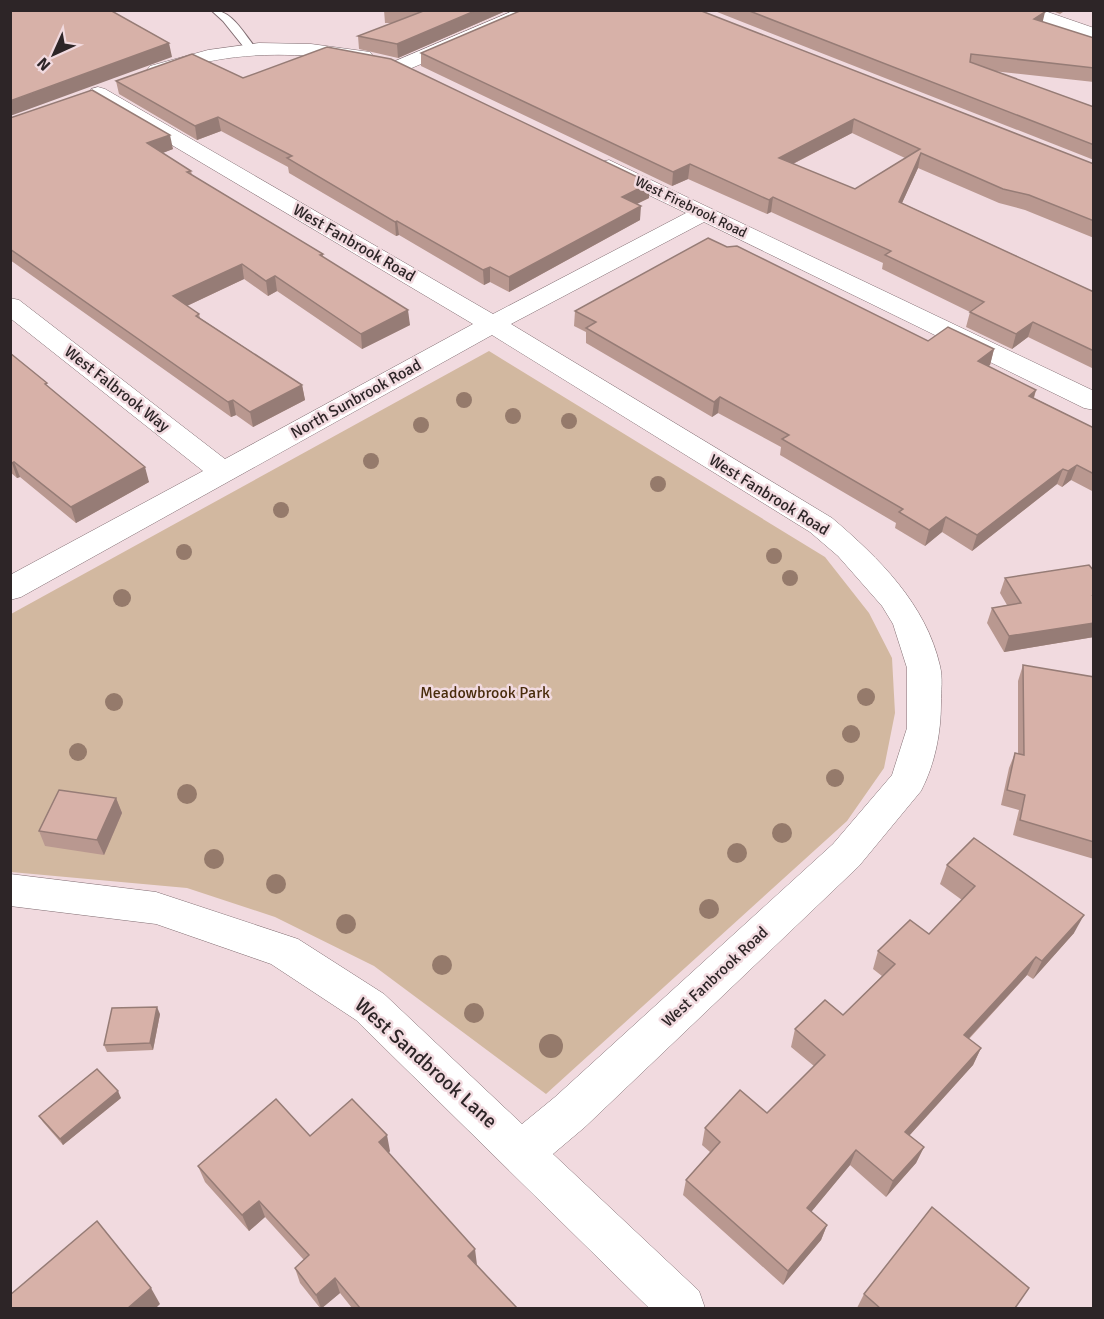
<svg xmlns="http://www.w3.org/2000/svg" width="1104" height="1319" font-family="Signika,sans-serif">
  <rect width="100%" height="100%" fill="#f1dadf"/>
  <polygon fill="#d2b8a0" points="489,351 825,557 869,613 892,658 895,713 884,768 847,821 546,1094 374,966 275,917 187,888 11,872 11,614"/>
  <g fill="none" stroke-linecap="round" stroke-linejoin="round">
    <g stroke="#816d72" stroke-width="2">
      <path id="service" d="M211,10C232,10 242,31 255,47V51H247L223,21Z"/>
    </g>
    <g stroke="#816d72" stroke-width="1">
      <g id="minor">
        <polygon points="515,10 541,10 539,14 407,70 393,70 390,66 393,62"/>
        <polygon points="1013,10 1042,10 1094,28 1094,40 1015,14"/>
        <path d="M259,43L311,44L370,52L373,56L370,60L363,62C311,54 258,51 206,62C189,66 174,72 157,76L150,74L147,70L150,66L208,50Z"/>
        <path d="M98,87L105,89L493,314L686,213L601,172L598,167L601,162L609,160L1094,391V410L1084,408L704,222L511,324L832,518C879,558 926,604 940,666C943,678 941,691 941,703C941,733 935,764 921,791L859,866L585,1127L553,1154L699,1291L705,1308H649L356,1020L271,964L156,924L10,906V874L156,892L298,939L384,994L522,1124L555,1097L833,844L892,775L907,728V668L893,624L882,606L838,556L810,532L492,335L21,597L10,600V575L203,471L10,318V298L19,300L225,459L473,324L91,97L88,93L91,89Z"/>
      </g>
    </g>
    <use href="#service" fill="#fff" fill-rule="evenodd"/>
    <use href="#minor" fill="#fff" fill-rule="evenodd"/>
  </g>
  <g fill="#957a6b">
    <circle cx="464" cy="400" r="8"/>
    <circle cx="513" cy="416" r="8"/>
    <circle cx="569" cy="421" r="8"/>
    <circle cx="421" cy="425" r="8"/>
    <circle cx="371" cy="461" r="8"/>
    <circle cx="658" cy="484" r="8"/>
    <circle cx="281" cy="510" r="8"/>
    <circle cx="184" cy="552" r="8"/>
    <circle cx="774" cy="556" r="8"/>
    <circle cx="790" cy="578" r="8"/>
    <circle cx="122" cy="598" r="9"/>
    <circle cx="866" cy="697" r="9"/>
    <circle cx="114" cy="702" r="9"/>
    <circle cx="851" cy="734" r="9"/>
    <circle cx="78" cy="752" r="9"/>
    <circle cx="835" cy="778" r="9"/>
    <circle cx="187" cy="794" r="10"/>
    <circle cx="782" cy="833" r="10"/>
    <circle cx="737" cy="853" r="10"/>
    <circle cx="214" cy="859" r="10"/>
    <circle cx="276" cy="884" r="10"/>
    <circle cx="709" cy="909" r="10"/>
    <circle cx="346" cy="924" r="10"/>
    <circle cx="442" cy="965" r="10"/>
    <circle cx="474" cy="1013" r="10"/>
    <circle cx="551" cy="1046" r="12"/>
  </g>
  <g fill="#b99890" fill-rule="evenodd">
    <polygon points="384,10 508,10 398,58 359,49 358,36 393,23 385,23"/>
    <path d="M522,10L1094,164V238L1025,210L999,203L918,168L902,203L1094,292V369L1028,337L1012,349L966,327L970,312L882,269L883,263L771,212L767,214L688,179L672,186L421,66V53ZM852,133L905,158L855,189L793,164Z"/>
    <polygon points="712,10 1040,10 1043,22 1094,38 1094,82 993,71 1094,107 1094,160"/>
    <polygon points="1050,10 1066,10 1060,14"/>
    <polygon points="243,78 649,198 637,204 640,220 509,292 490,282 484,285 399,235 396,236 289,173 288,167 221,131 197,140 119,94 116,81"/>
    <polygon points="10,118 173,149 162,153 191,171 192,175 323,254 323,257 410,325 362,349 277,291 268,296 244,279 187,306 199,314 200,318 302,385 305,400 253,427 236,415 231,417 10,260"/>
    <polygon points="727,247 928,341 994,349 990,365 988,366 1036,390 1034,398 1094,428 1094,492 1071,480 1062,487 1057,484 972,551 942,532 925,546 895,528 896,523 780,455 781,447 718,413 712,417 586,343 586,332 574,326 575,311"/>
    <polygon points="10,353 49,387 149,482 76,523 20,477 17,478 10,472"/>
    <polygon points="1094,571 1094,637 1004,652 987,623 992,608 1007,605 1000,593 1005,578"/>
    <polygon points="1023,665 1094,677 1094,859 1013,835 1019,810 1001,805 1009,768 1015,753 1018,754 1018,681"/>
    <polygon points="116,798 122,813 104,855 45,846 39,831"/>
    <polygon points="947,865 1074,933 1033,979 1027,975 969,1039 981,1048 973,1065 909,1136 924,1147 916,1163 886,1197 850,1165 811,1212 827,1225 821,1240 783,1285 683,1195 686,1180 710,1152 702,1145 705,1128 767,1113 814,1066 791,1047 795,1029 843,1015 882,976 873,969 878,951 929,934 962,900 940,884"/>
    <polygon points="160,1014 153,1050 107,1052 104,1045"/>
    <polygon points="121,1098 63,1145 43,1122 39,1116"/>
    <polygon points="310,1136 390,1151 389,1153 476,1265 517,1308 352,1308 340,1293 322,1308 320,1308 300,1283 295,1268 304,1260 265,1217 249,1231 205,1182 198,1166"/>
    <polygon points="864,1294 1015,1308 857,1308"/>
  </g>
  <g fill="#967c76">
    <polygon points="477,10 508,10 398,58 397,44"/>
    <polygon points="1045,12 1042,25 1034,19"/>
    <polygon points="169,43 172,57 10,116 10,101"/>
    <polygon points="218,117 221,131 197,140 195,126"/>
    <polygon points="854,119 852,133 777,172 779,158"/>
    <polygon points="170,135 173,149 150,158 147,143"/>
    <polygon points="921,153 918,168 896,216 899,202"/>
    <polygon points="690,164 688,179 672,186 673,172"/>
    <polygon points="650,183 649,198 622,211 622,197"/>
    <polygon points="773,197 771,212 767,214 769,200"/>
    <polygon points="641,206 640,220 509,292 509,277"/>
    <polygon points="397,221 399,235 396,236 395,222"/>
    <polygon points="242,264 244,279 176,311 173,296"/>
    <polygon points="490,267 490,282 484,285 483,270"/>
    <polygon points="275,276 277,291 268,296 266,281"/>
    <polygon points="408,310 410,325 362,349 361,334"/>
    <polygon points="1033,322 1028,337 1012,349 1016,334"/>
    <polygon points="994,349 990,365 974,376 978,361"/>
    <polygon points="302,385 305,400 253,427 250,412"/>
    <polygon points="1036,390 1031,405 1029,396"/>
    <polygon points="720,397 718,413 712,417 714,402"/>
    <polygon points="233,400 236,415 231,417 228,402"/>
    <polygon points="14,462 20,477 17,478 12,463"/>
    <polygon points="1077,465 1071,480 1062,487 1068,471"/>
    <polygon points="145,467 149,482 76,523 71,507"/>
    <polygon points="1063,469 1057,484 972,551 977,535"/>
    <polygon points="946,517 942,532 925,546 929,530"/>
    <polygon points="1094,623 1094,637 1004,652 1009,636"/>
    <polygon points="116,798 122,813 104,855 97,840"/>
    <polygon points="1084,915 1074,933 1033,979 1042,961"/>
    <polygon points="1036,957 1027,975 956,1052 964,1035"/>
    <polygon points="157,1007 160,1014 153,1050 150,1043"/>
    <polygon points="981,1048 973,1065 898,1148 905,1132"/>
    <polygon points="118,1091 121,1098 63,1145 60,1139"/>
    <polygon points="387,1135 390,1151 382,1159 379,1142"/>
    <polygon points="924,1147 916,1163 886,1197 893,1181"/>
    <polygon points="856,1150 850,1165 802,1223 807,1208"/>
    <polygon points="259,1201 265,1217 249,1231 242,1215"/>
    <polygon points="827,1225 821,1240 783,1285 788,1271"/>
    <polygon points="475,1249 477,1265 468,1256"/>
    <polygon points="335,1278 340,1293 322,1308 321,1308 316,1295"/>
    <polygon points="151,1288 160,1304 156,1308 128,1308"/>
  </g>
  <g fill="#d7b1a8" stroke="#967c76" stroke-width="1.5" fill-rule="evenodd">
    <polygon points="10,10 110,10 169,43 10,101"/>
    <polygon points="426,10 477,10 397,44 358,36"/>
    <path d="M522,10H699L1094,164V221L1029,195L1003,189L921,153L899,202L1094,292V351L1033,322L1016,334L970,312L984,302L885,255L891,251L773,197L769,200L690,164L673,172L421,53ZM854,119L920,149L855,189L779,158Z"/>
    <polygon points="747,10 1040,10 1045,12 1034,19 1094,38 1094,68 971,54 970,62 1094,107 1094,145"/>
    <polygon points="327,47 391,59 650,183 622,197 641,206 509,277 490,267 483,270 397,221 395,222 287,158 292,156 218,117 195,126 116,81 192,54 243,78"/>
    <polygon points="92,90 170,135 147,143 191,171 187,172 323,254 320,255 408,310 361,334 275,276 266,281 242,264 173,296 199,314 196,316 302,385 250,412 233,400 228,402 10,249 10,118"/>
    <polygon points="708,238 727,247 737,246 928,341 948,327 994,349 978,361 1036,390 1029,396 1094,428 1094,474 1077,465 1068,471 1063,469 977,535 946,517 929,530 899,512 903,509 782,439 789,435 720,397 714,402 586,328 596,322 575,311"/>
    <polygon points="10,353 47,383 45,384 145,467 71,507 14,462 12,463 10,462"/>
    <polygon points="1089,565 1094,571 1094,596 1093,596 1094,597 1094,623 1009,636 992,608 1021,603 1005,578"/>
    <polygon points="1023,665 1094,677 1094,842 1020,820 1025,795 1007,790 1015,753 1024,755"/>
    <polygon points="59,790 116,798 97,840 39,831"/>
    <polygon points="974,838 1084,915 1042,961 1036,957 964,1035 981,1048 905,1132 924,1147 893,1181 856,1150 807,1208 827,1225 788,1271 686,1180 720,1142 705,1128 740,1090 767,1113 825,1055 795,1029 825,1000 843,1015 895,964 878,951 910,920 929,934 975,886 947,865"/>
    <polygon points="157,1007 150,1043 104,1045 112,1008"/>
    <polygon points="97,1069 118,1091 60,1139 39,1116"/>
    <polygon points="276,1099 310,1136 352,1099 387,1135 379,1142 475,1249 468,1256 517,1308 360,1308 335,1278 316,1295 295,1268 309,1255 259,1201 242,1215 198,1166"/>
    <polygon points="932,1207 1029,1288 1015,1308 880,1308 864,1294"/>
    <polygon points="97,1221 151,1288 128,1308 10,1308 10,1295"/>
  </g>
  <g text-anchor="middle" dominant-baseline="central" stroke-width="5" stroke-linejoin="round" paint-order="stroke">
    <g font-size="14" fill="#2d2527" stroke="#f1dadf">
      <text transform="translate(691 207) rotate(26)">West Firebrook Road</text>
    </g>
    <g font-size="16" fill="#2d2527" stroke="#f1dadf">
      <text transform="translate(354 243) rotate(30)">West Fanbrook Road</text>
      <text transform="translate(117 389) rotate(38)">West Falbrook Way</text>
      <text transform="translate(356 399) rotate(-29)">North Sunbrook Road</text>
      <text transform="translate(769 495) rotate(32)">West Fanbrook Road</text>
      <text transform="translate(715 977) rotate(-43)">West Fanbrook Road</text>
    </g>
    <g font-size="16" fill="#492c0c" stroke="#f1dadf">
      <text x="485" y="693">Meadowbrook Park</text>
    </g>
    <g font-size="20" fill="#2d2527" stroke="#f1dadf">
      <text transform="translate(426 1063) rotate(42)">West Sandbrook Lane</text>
    </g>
  </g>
  <rect width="1104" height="1319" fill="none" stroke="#2d2527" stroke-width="24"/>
  <g transform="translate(54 54) rotate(225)" stroke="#f1dadf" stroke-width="4.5" paint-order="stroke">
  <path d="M0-4.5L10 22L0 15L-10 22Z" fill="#2d2527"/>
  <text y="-9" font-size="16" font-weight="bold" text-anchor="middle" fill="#2d2527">N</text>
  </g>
</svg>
